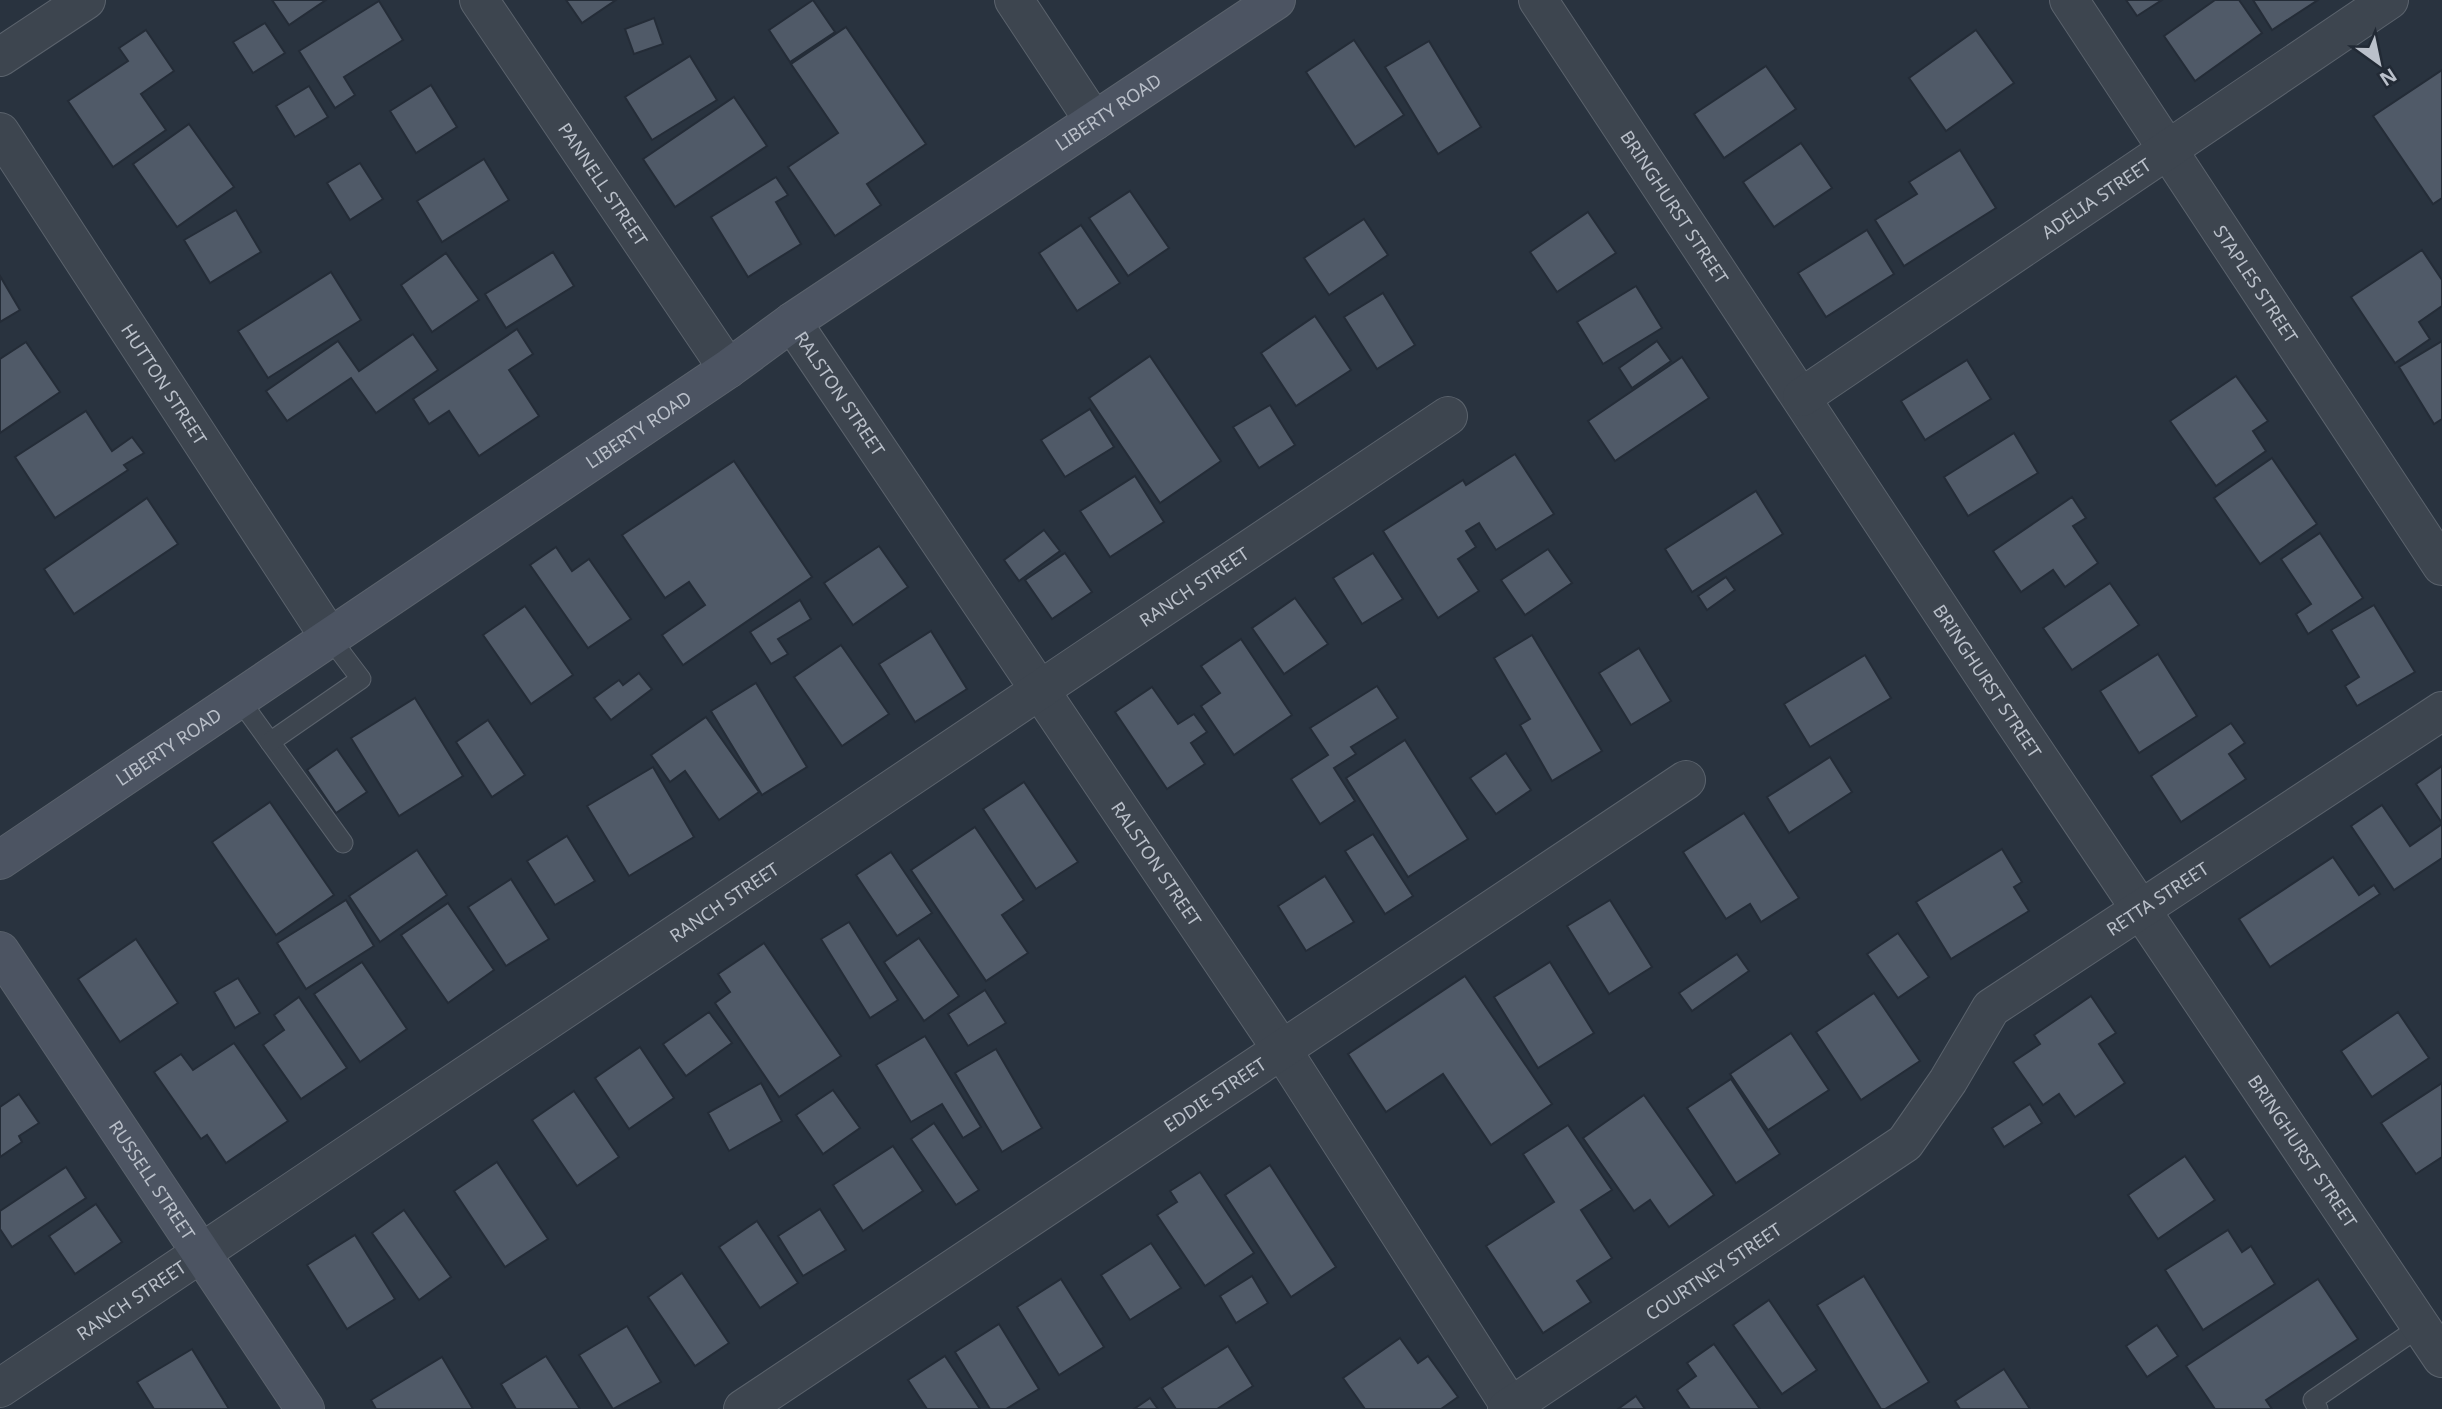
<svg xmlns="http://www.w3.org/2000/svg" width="2442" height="1409" font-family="'Noto Sans',sans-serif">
  <rect width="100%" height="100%" fill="#29333f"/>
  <g fill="#505a68" stroke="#242c37" stroke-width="2">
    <polygon points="272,0 326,0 289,25"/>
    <polygon points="566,0 616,0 582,23"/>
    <polygon points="813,0 835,32 790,62 769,30"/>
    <polygon points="2126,0 2162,0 2137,16"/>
    <polygon points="2215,0 2239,0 2262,33 2195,81 2164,36"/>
    <polygon points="2253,0 2318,0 2272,30"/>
    <polygon points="379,1 403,40 344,77 355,95 335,108 299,51"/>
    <polygon points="654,18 663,44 634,54 625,29"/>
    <polygon points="265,23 285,53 253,73 233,42"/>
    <polygon points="846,27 926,144 867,184 881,205 835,236 788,167 838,133 791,64"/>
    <polygon points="146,30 174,71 141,94 166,130 113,167 68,101 128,61 119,48"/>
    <polygon points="1976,30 2014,83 1946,131 1909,78"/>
    <polygon points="1354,40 1404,115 1355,147 1306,72"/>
    <polygon points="1429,41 1481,127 1438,154 1385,67"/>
    <polygon points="690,56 717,100 652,140 625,97"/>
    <polygon points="1766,66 1796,109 1724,158 1694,114"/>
    <polygon points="2442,70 2442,198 2433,204 2373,116"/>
    <polygon points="431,85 457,127 416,153 390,111"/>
    <polygon points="309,86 328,117 295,137 276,106"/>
    <polygon points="734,97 767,146 675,207 643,159"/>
    <polygon points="189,124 234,187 177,227 133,164"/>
    <polygon points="1801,143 1832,188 1774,227 1743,182"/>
    <polygon points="1960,150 1996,208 1904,266 1875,220 1917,194 1909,182"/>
    <polygon points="484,159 509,200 442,242 417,201"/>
    <polygon points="360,163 383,199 350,220 327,183"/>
    <polygon points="776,177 788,195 776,202 801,244 748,277 711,217"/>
    <polygon points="1130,191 1169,248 1128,276 1089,218"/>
    <polygon points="236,210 261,252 210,283 184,240"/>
    <polygon points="1588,212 1616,253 1557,292 1530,252"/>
    <polygon points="1364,219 1388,255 1329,295 1304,258"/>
    <polygon points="1081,225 1120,283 1077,311 1039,253"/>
    <polygon points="1867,230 1894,274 1826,317 1798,273"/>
    <polygon points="2422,250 2442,280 2442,306 2419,322 2430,339 2395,363 2351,297"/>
    <polygon points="553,252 574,286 506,328 485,294"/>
    <polygon points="446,253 479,300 432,332 401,285"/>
    <polygon points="331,272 361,320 268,378 238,331"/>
    <polygon points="0,276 20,310 0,322"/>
    <polygon points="1636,286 1662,328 1603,364 1577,322"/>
    <polygon points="1383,293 1415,345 1377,369 1344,317"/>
    <polygon points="1315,316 1351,370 1296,406 1261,353"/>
    <polygon points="517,329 533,354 509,370 539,416 479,456 449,411 429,424 413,399"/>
    <polygon points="413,334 438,370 376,413 351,378 287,421 266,391 338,341 359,371"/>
    <polygon points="1657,341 1671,361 1632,388 1619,368"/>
    <polygon points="2442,341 2442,419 2434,424 2399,367"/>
    <polygon points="26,342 60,392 0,433 0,359"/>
    <polygon points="1150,356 1221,461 1160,503 1089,398"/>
    <polygon points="1682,357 1709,398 1615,461 1588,421"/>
    <polygon points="1967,360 1991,399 1925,440 1901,401"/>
    <polygon points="2236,376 2268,421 2253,431 2266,451 2216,486 2170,421"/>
    <polygon points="1270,405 1295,445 1259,468 1233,427"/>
    <polygon points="1090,409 1114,447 1065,477 1041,440"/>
    <polygon points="86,411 112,451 132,437 144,453 124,465 128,470 55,518 15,457"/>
    <polygon points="2014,433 2038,473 1968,516 1944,477"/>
    <polygon points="1515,454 1554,514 1496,550 1479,523 1466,531 1476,547 1458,559 1479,591 1438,618 1383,531 1463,480 1466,485"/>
    <polygon points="2272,458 2317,524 2260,564 2214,498"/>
    <polygon points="734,461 812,577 683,665 662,635 705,605 689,582 665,598 622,535"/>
    <polygon points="1135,476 1164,522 1110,557 1080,511"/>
    <polygon points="1756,491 1783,534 1692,592 1665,549"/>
    <polygon points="2072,497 2086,518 2073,526 2098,563 2065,587 2053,570 2021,592 1993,551"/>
    <polygon points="147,498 178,544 74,614 44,569"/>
    <polygon points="1044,530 1060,551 1019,581 1004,560"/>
    <polygon points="2320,533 2363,598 2308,634 2296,614 2311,604 2281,559"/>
    <polygon points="879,546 908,587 853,625 824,583"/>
    <polygon points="556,547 572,571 589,559 631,619 588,648 530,565"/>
    <polygon points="1548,549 1572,583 1525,615 1501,580"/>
    <polygon points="1065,553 1092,592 1052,619 1025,580"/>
    <polygon points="1373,553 1403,599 1362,624 1333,578"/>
    <polygon points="1726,577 1735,590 1707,610 1698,596"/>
    <polygon points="2110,583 2139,625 2072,670 2043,628"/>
    <polygon points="1295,598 1328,644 1284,674 1252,628"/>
    <polygon points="800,600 811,619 778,639 788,654 771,664 750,632"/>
    <polygon points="2374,605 2415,672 2357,706 2345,686 2359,677 2331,630"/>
    <polygon points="525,606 573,675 531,704 483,635"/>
    <polygon points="931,631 967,689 915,722 879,664"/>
    <polygon points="1532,635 1602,751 1552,781 1520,725 1530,719 1494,658"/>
    <polygon points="1241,639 1292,715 1234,755 1201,706 1220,693 1201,666"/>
    <polygon points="841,645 889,714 842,746 794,677"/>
    <polygon points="1639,648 1671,701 1631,725 1599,673"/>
    <polygon points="2158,654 2197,716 2139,753 2100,691"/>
    <polygon points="1865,655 1891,698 1810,747 1784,704"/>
    <polygon points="639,673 652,689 611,720 594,698 619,680 623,685"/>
    <polygon points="756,683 807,767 762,795 711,711"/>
    <polygon points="1377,686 1398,718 1351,747 1356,754 1334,768 1355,801 1320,824 1291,779 1328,755 1310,728"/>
    <polygon points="1152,687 1178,724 1194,714 1207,732 1191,743 1205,764 1167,789 1115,712"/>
    <polygon points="415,698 463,776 399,816 351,738"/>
    <polygon points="706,717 759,792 719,820 685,771 670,782 651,755"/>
    <polygon points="488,720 525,775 492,797 456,742"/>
    <polygon points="2231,723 2245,743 2229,754 2246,779 2181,822 2151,776"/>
    <polygon points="1405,740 1468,839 1408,877 1346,778"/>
    <polygon points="337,749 367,792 336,813 307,770"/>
    <polygon points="1506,753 1531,790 1496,814 1470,778"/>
    <polygon points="1830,757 1852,792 1789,833 1767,797"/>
    <polygon points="2442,766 2442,823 2416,784"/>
    <polygon points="653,767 694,837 629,876 587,806"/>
    <polygon points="1024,782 1078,862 1036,889 983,809"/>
    <polygon points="270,802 334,895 276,935 212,842"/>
    <polygon points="2382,805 2410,846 2442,824 2442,858 2394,890 2351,826"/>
    <polygon points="1744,813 1799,898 1761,922 1750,904 1726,919 1683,852"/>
    <polygon points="975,827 1024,900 1002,915 1028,953 986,981 911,870"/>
    <polygon points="1373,834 1413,896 1385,914 1345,851"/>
    <polygon points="567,836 595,881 555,905 527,861"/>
    <polygon points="2002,849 2022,882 2014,887 2029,911 1951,959 1916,902"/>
    <polygon points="417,850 447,895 380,942 349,896"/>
    <polygon points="891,852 932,913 897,936 856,875"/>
    <polygon points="2333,857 2359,895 2374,885 2380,894 2270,967 2239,919"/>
    <polygon points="1325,876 1354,922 1306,951 1278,906"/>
    <polygon points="511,879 549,939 506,966 468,907"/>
    <polygon points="346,900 374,946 306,989 277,943"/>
    <polygon points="1610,900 1652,967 1609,994 1567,926"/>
    <polygon points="448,903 494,970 448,1003 401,935"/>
    <polygon points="849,922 898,1000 870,1018 821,939"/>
    <polygon points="1898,933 1929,977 1898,998 1867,954"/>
    <polygon points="919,938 959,996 924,1021 884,962"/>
    <polygon points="136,939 178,1003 120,1042 78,979"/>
    <polygon points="764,943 841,1056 779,1097 715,1003 730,992 718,974"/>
    <polygon points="1737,954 1749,971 1692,1011 1679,993"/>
    <polygon points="362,962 407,1029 360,1062 314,994"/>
    <polygon points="1550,962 1594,1033 1538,1068 1494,997"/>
    <polygon points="1465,976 1552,1104 1491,1145 1443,1074 1386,1112 1348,1054"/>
    <polygon points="238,978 260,1013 235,1028 214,992"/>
    <polygon points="985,990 1006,1023 968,1046 948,1014"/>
    <polygon points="1874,993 1920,1061 1861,1100 1816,1032"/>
    <polygon points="2091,996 2116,1033 2099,1044 2125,1083 2075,1117 2059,1094 2043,1105 2013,1062 2040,1044 2034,1035"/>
    <polygon points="299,997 347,1068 301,1099 263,1045 284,1030 274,1015"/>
    <polygon points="709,1012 732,1043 686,1076 663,1044"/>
    <polygon points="2398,1012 2429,1058 2372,1097 2341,1051"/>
    <polygon points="1791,1033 1829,1090 1768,1130 1730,1074"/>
    <polygon points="925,1036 981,1127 963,1138 942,1104 911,1122 876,1065"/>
    <polygon points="234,1043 288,1121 226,1163 207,1135 201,1139 154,1072 181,1054 193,1070"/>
    <polygon points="640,1047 674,1098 629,1129 595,1078"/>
    <polygon points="996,1049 1042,1128 1002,1152 955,1073"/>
    <polygon points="1731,1079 1780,1154 1736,1183 1687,1108"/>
    <polygon points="761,1083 782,1121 729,1151 708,1113"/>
    <polygon points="2442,1083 2442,1157 2416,1174 2381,1123"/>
    <polygon points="833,1090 860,1128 823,1154 796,1115"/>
    <polygon points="574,1091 619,1157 577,1186 532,1120"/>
    <polygon points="19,1094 39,1123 19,1136 22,1142 0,1157 0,1107"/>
    <polygon points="1644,1095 1714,1195 1669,1227 1650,1200 1634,1211 1583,1138"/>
    <polygon points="2030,1104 2042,1123 2004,1147 1992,1128"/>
    <polygon points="934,1123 979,1190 956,1205 911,1139"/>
    <polygon points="1568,1125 1612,1190 1581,1210 1612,1258 1577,1281 1591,1302 1543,1333 1486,1246 1554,1202 1523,1154"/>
    <polygon points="893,1146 923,1191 863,1231 833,1185"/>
    <polygon points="2185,1156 2215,1200 2158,1239 2128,1195"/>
    <polygon points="497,1162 548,1239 505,1267 454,1191"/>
    <polygon points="1270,1165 1336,1267 1291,1297 1225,1195"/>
    <polygon points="66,1167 86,1198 12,1247 0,1229 0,1211"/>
    <polygon points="1200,1172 1254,1253 1205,1286 1157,1215 1177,1202 1170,1191"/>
    <polygon points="96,1204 122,1242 75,1274 49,1236"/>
    <polygon points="820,1209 846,1250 803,1276 778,1236"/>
    <polygon points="404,1210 451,1277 419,1300 372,1233"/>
    <polygon points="757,1221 798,1283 760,1308 719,1247"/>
    <polygon points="2228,1230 2242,1252 2251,1246 2275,1284 2203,1330 2165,1270"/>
    <polygon points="355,1235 395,1299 347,1329 307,1265"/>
    <polygon points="1151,1243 1181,1288 1130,1320 1101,1275"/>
    <polygon points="682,1273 729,1343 695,1366 648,1297"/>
    <polygon points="1252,1276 1268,1303 1236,1323 1220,1296"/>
    <polygon points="1864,1276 1929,1382 1885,1409 1881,1409 1817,1305"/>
    <polygon points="1061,1279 1104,1347 1059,1375 1017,1307"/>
    <polygon points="2318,1279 2358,1339 2266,1400 2272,1409 2215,1409 2186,1366"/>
    <polygon points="1769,1300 1817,1370 1782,1394 1733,1325"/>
    <polygon points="999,1324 1039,1389 1006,1409 990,1409 955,1352"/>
    <polygon points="2157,1325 2178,1356 2147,1377 2126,1346"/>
    <polygon points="627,1326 661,1382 613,1409 579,1355"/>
    <polygon points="1400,1338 1418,1363 1428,1356 1458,1397 1441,1409 1365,1409 1343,1378"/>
    <polygon points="1714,1344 1760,1409 1690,1409 1677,1390 1696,1376 1687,1363"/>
    <polygon points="1228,1346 1253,1386 1217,1409 1176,1409 1162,1388"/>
    <polygon points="192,1349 229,1409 154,1409 137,1382"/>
    <polygon points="546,1356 580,1409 516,1409 501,1384"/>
    <polygon points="945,1356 980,1409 927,1409 908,1380"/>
    <polygon points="442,1357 473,1409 376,1409 371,1400"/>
    <polygon points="2004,1369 2030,1409 1960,1409 1955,1401"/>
    <polygon points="1636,1396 1645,1409 1618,1409"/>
    <polygon points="1150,1398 1158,1409 1134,1409"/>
  </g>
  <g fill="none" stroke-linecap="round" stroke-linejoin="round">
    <g stroke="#5b636d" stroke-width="21">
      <g id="lane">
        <polyline points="239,699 343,843"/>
        <polyline points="270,742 361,679 330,638"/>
        <polyline points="2318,1409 2313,1400 2421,1326"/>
      </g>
    </g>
    <g stroke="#5b636d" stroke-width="40">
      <g id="street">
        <path id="s1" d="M479,0L728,369"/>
        <polyline points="1014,0 1094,121"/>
        <path id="s2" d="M1538,0L2012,718L2442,1358"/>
        <path id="s3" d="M2069,0L2442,566"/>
        <polyline points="0,57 86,0"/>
        <path id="s4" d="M0,132L330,638"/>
        <path id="s5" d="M792,322L1282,1050L1512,1409"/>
        <path id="s6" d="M1802,397L2389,0"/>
        <path id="s7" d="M0,1388L1448,416"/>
        <path id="s8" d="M743,1409L1686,780"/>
        <path id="s9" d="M1507,1409L1905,1143L1948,1081L1991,1008L2442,711"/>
      </g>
    </g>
    <g stroke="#5b636d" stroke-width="40">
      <g id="secondary">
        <path id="s10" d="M0,860L728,369L792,322L1276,0"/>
        <path id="s11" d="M0,951L305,1409"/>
      </g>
    </g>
    <use href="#lane" stroke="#3d454f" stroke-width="19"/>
    <use href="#street" stroke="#3d454f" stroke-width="38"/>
    <use href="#secondary" stroke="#4c5462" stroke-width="38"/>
  </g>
  <g text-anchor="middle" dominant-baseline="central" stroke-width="7" stroke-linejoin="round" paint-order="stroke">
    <g font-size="18" fill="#bac0ca" stroke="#222a35">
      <text stroke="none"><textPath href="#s10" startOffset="1337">LIBERTY ROAD</textPath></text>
      <text stroke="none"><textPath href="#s1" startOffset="222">PANNELL STREET</textPath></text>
      <text stroke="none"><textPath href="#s6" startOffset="355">ADELIA STREET</textPath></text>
      <text stroke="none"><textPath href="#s2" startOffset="248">BRINGHURST STREET</textPath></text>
      <text stroke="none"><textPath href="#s3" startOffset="340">STAPLES STREET</textPath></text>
      <text stroke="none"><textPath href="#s4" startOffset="301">HUTTON STREET</textPath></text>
      <text stroke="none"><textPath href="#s5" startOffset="86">RALSTON STREET</textPath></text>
      <text stroke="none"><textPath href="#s10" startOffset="770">LIBERTY ROAD</textPath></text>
      <text stroke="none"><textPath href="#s7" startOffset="1438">RANCH STREET</textPath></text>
      <text stroke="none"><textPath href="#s2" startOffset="816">BRINGHURST STREET</textPath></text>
      <text stroke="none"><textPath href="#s10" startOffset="203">LIBERTY ROAD</textPath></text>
      <text stroke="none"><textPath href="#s5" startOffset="653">RALSTON STREET</textPath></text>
      <text stroke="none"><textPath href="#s9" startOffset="838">RETTA STREET</textPath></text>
      <text stroke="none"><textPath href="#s7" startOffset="872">RANCH STREET</textPath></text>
      <text stroke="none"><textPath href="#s8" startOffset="567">EDDIE STREET</textPath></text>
      <text stroke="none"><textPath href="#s2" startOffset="1382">BRINGHURST STREET</textPath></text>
      <text stroke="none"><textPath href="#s11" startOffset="275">RUSSELL STREET</textPath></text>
      <text stroke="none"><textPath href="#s9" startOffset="248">COURTNEY STREET</textPath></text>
      <text stroke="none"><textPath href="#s7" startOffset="158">RANCH STREET</textPath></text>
    </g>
  </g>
  <g transform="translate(2379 63) rotate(147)" stroke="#222a35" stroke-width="5" paint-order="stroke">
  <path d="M0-5L12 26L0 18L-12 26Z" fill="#bac0ca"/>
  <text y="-10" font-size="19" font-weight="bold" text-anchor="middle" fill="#bac0ca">N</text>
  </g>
</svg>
